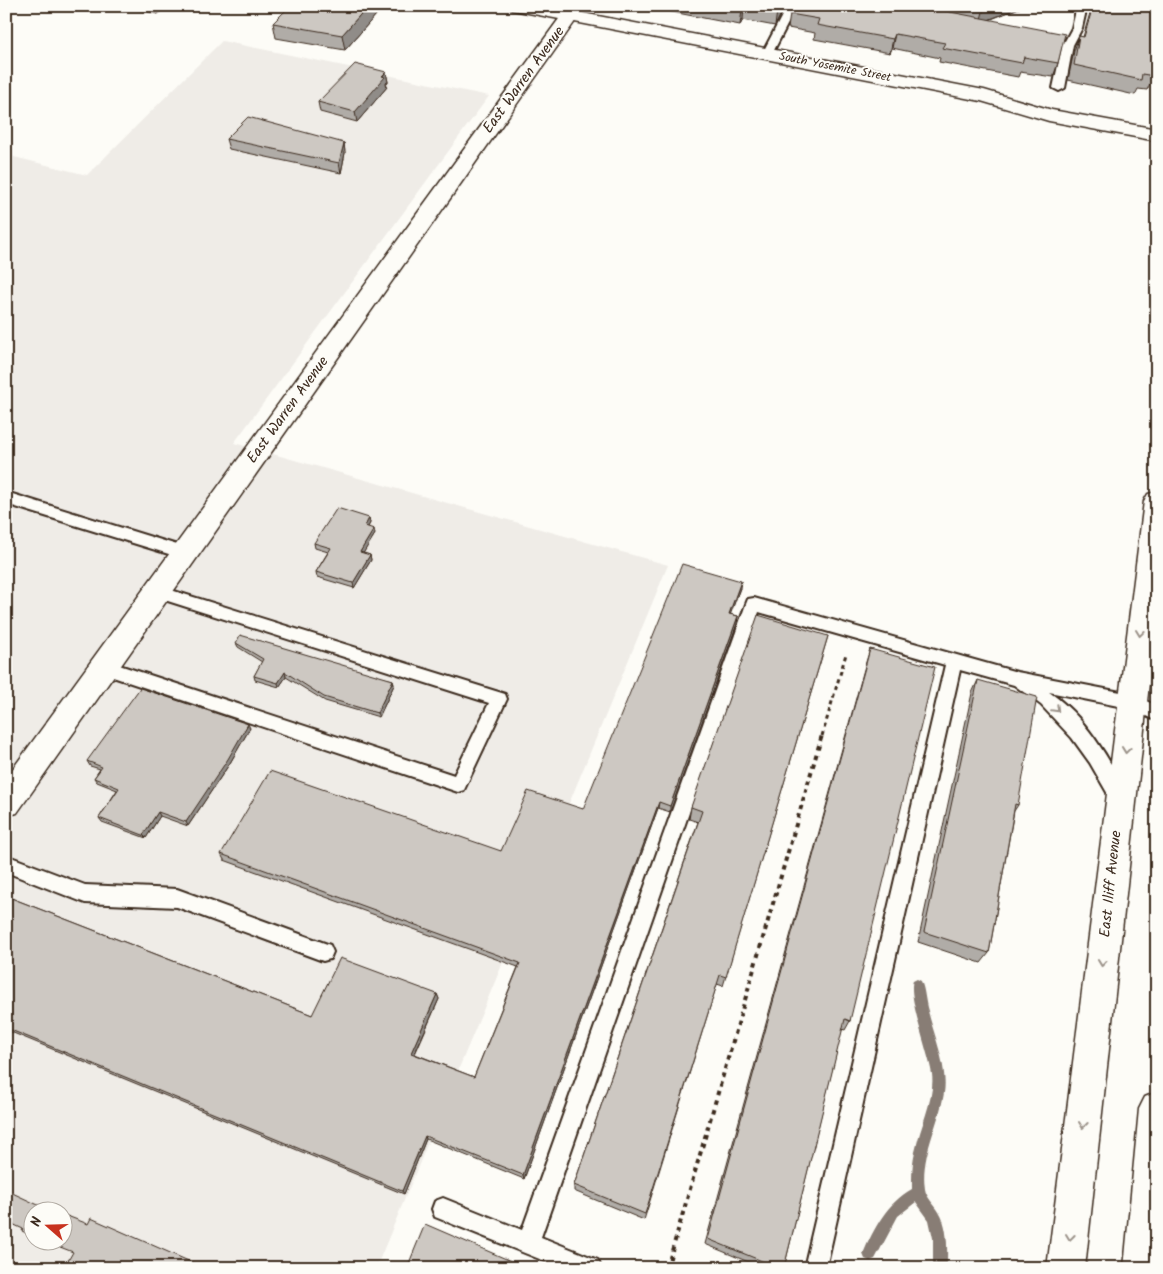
<svg xmlns="http://www.w3.org/2000/svg" width="1163" height="1274" font-family="Kalam,sans-serif">
  <rect width="100%" height="100%" fill="#fdfcf7"/>
  <filter id="ink" filterUnits="userSpaceOnUse"><feTurbulence type="fractalNoise" baseFrequency=".02" numOctaves="2"/><feDisplacementMap in="SourceGraphic" scale="10" xChannelSelector="R" yChannelSelector="G"/><feConvolveMatrix kernelMatrix="1 2 1 2 8 2 1 2 1" color-interpolation-filters="sRGB"/></filter>
  <g filter="url(#ink)">
    <path fill="#efece7" fill-rule="evenodd" d="M222,41L489,96L234,443L668,565L376,1268H6V155L87,175ZM32,1212H62V1242H32Z"/>
    <g fill="none" stroke-linecap="round" stroke-linejoin="round">
      <path fill="#887d74" fill-rule="evenodd" d="M917,979L921,981C925,990 925,1001 928,1011C934,1035 948,1068 944,1093C939,1125 920,1156 925,1189C926,1197 935,1205 939,1212C949,1228 947,1250 947,1268H933V1238L929,1220L916,1202L898,1216L875,1259L870,1261L865,1259L863,1254C874,1228 887,1203 912,1189C912,1175 912,1161 916,1148C921,1124 935,1098 932,1074C929,1054 907,995 913,981Z"/>
      <g stroke="#3b2a1e" stroke-width="4">
        <g id="lane">
          <polygon points="787,6 797,6 772,54 767,57 763,56 762,54"/>
          <polygon points="1077,6 1087,6 1082,28 1073,45 1065,88 1059,91 1053,88 1062,47 1037,41 1036,39 1041,36 1065,41 1072,28"/>
          <polygon points="6,492 190,549 193,553 190,557 185,559 6,504"/>
          <polygon points="158,586 505,694 507,699 464,790 458,792 98,672 96,667 98,662 104,660 454,775 489,703 152,596 150,592 152,588"/>
          <path d="M754,598L1017,672L1131,694L1157,706V721L1128,708L1049,692C1084,715 1111,760 1128,797L1125,803L1119,805L1113,803L1090,763L1072,738L1041,705L1014,685L960,670L826,1268H804L945,665L759,612L541,1237L598,1260L601,1268H562L435,1217L432,1209L435,1201L443,1198L522,1230L746,604L748,599Z"/>
          <polygon points="6,855 85,885 177,889 330,945 333,952 330,959 323,961 177,907 85,903 6,872"/>
        </g>
      </g>
      <g stroke="#3b2a1e" stroke-width="3">
        <polygon id="street" points="570,11 576,12 579,16 576,20 17,813 6,816 6,778 564,12"/>
      </g>
      <g stroke="#3b2a1e" stroke-width="3">
        <polygon id="secondary" points="509,6 546,6 984,90 1052,110 1157,129 1157,141 1049,121 981,101 518,11 512,10"/>
      </g>
      <g stroke="#3b2a1e" stroke-width="3">
        <g id="primary">
          <polygon points="1157,492 1157,611 1085,1268 1047,1268 1144,501 1148,494"/>
          <polygon points="1157,1092 1157,1268 1124,1268 1139,1109 1145,1097"/>
        </g>
      </g>
      <polyline stroke="#3b2a1e" stroke-width="3" stroke-dasharray="4 4" stroke-linecap="butt" points="822,736 846,654"/>
      <polyline stroke="#3b2a1e" stroke-width="4" stroke-dasharray="4.5 4.5" stroke-linecap="butt" points="667,1268 822,735"/>
      <use href="#lane" fill="#fdfcf7" fill-rule="evenodd"/>
      <use href="#street" fill="#fdfcf7" fill-rule="evenodd"/>
      <use href="#secondary" fill="#fdfcf7" fill-rule="evenodd"/>
      <use href="#primary" fill="#fdfcf7" fill-rule="evenodd"/>
    </g>
    <g fill="#b0aca7" stroke="#3b2a1e">
      <polygon points="122,6 167,6 158,14"/>
      <polygon points="290,6 375,6 376,15 345,50 276,38 273,23"/>
      <polygon points="641,6 785,6 775,26 743,20 740,25"/>
      <polygon points="794,6 1024,6 989,20 1058,63 1053,77 1020,72 1018,77 939,62 940,58 892,48 890,53 814,39 815,33 788,28 790,14"/>
      <polygon points="1092,6 1157,6 1154,76 1147,90 1138,89 1135,95 1068,80 1074,51 1079,36 1083,37"/>
      <polygon points="386,72 388,82 386,83 387,87 357,122 320,112 318,102"/>
      <polygon points="226,139 344,143 345,153 341,173 229,149"/>
      <polygon points="369,518 370,523 368,527 375,534 363,553 370,555 371,560 354,588 317,577 316,572 328,552 315,548 314,543"/>
      <polygon points="740,588 730,614 738,616 737,624 670,812 658,808 524,1179 426,1139 404,1194 6,1030 6,896 312,1015 437,994 439,999 415,1054 474,1077 518,967 224,860 221,854 501,851 583,809"/>
      <polygon points="828,636 723,986 717,984 644,1220 574,1191 574,1185 698,822 689,819 691,807"/>
      <polygon points="236,643 393,680 394,685 379,717 325,701 286,677 279,687 255,680 254,676 262,662 238,647"/>
      <polygon points="870,649 850,1021 845,1030 842,1029 784,1268 763,1268 705,1244 866,662"/>
      <polygon points="978,680 1018,805 1014,811 989,953 981,963 918,942 972,693"/>
      <polygon points="250,728 230,763 188,826 160,816 146,838 102,822 99,818 117,790 97,782 94,778 100,769 90,766 87,761"/>
    </g>
    <g fill="#908c88" stroke="#3b2a1e">
      <polygon points="156,6 167,6 158,14"/>
      <polygon points="368,6 375,6 376,15 345,50 342,35"/>
      <polygon points="744,6 743,20 740,25 742,10"/>
      <polygon points="779,6 785,6 775,26 777,11"/>
      <polygon points="990,6 1024,6 980,23 984,8"/>
      <polygon points="895,34 892,48 890,53 893,39"/>
      <polygon points="386,72 388,82 386,83 387,87 357,122 355,112"/>
      <polygon points="344,143 345,153 341,173 339,163"/>
      <polygon points="369,518 370,523 366,531 365,526"/>
      <polygon points="374,529 375,534 361,557 360,552"/>
      <polygon points="370,555 371,560 354,588 353,583"/>
      <polygon points="741,581 740,588 728,621 729,614"/>
      <polygon points="738,616 737,624 670,812 670,806"/>
      <polygon points="285,672 286,677 279,687 278,683"/>
      <polygon points="393,680 394,685 379,717 377,713"/>
      <polygon points="248,724 250,728 230,763 188,826 186,822"/>
      <polygon points="659,802 658,808 524,1179 523,1175"/>
      <polygon points="158,812 160,816 146,838 143,835"/>
      <polygon points="437,994 439,999 413,1057 411,1053"/>
      <polygon points="425,1136 426,1139 404,1194 402,1191"/>
      <polygon points="193,1263 196,1265 194,1268 190,1268"/>
    </g>
    <g fill="#cdc8c2" stroke="#3b2a1e">
      <polygon points="290,6 368,6 342,35 273,23"/>
      <polygon points="719,6 744,6 742,10"/>
      <polygon points="750,6 779,6 777,11"/>
      <polygon points="794,6 919,6 1065,34 1058,63 1024,57 1022,63 942,48 945,43 895,34 893,39 817,25 819,19 790,14"/>
      <polygon points="973,6 990,6 984,8"/>
      <polygon points="1093,6 1157,6 1157,57 1154,76 1142,74 1141,80 1074,65 1079,36 1084,37"/>
      <polygon points="355,64 386,72 382,76 385,77 355,112 318,102"/>
      <polygon points="248,117 344,143 339,163 226,139"/>
      <polygon points="337,508 369,518 365,526 374,529 360,552 370,555 353,583 316,572 331,548 314,543"/>
      <polygon points="682,564 741,581 729,614 738,616 670,806 659,802 523,1175 425,1136 402,1191 6,1028 6,896 312,1015 340,958 437,994 411,1053 474,1077 520,963 221,854 270,771 501,851 528,791 583,809"/>
      <polygon points="758,615 828,636 726,977 720,975 645,1214 574,1185 702,811 691,807"/>
      <polygon points="240,635 393,680 377,713 324,697 285,672 278,683 254,676 263,659 236,643"/>
      <polygon points="870,649 935,667 850,1021 845,1019 784,1268 779,1268 708,1239"/>
      <polygon points="978,680 1037,697 1018,805 1015,804 989,953 924,932"/>
      <polygon points="140,688 248,724 228,759 186,822 158,812 143,835 99,818 119,788 94,778 102,767 87,761"/>
      <polygon points="6,1190 36,1204 56,1212 32,1212 32,1236 22,1231 23,1229 6,1221"/>
      <polygon points="62,1214 88,1224 91,1218 193,1263 190,1268 64,1268 73,1252 47,1242 62,1242"/>
      <polygon points="425,1224 527,1268 407,1268"/>
    </g>
    <defs><path id="oneway-chevron" d="M-2-3.5L2.5 0L-2 3.5" fill="none" stroke-width="1.6" stroke-linecap="round" stroke-linejoin="round" transform="scale(1.25)"/></defs>
    <g stroke="#9c938a">
      <use href="#oneway-chevron" transform="translate(1140 633) rotate(97)"/>
      <use href="#oneway-chevron" transform="translate(1056 709) rotate(45)"/>
      <use href="#oneway-chevron" transform="translate(1126 750) rotate(96)"/>
      <use href="#oneway-chevron" transform="translate(1102 963) rotate(96)"/>
      <use href="#oneway-chevron" transform="translate(1083 1125) rotate(97)"/>
      <use href="#oneway-chevron" transform="translate(1070 1237) rotate(97)"/>
    </g>
  </g>
  <g text-anchor="middle" dominant-baseline="central" stroke-width="4" stroke-linejoin="round" paint-order="stroke">
    <g font-size="12" fill="#3b2a1e" stroke="#fdfcf7">
      <text transform="translate(835 67) rotate(11)">South Yosemite Street</text>
    </g>
    <g font-size="15" fill="#3b2a1e" stroke="#fdfcf7">
      <text transform="translate(524 80) rotate(-54)">East Warren Avenue</text>
      <text transform="translate(288 410) rotate(-54)">East Warren Avenue</text>
      <text transform="translate(1111 884) rotate(-84)">East Iliff Avenue</text>
    </g>
  </g>
  <rect width="1163" height="1274" fill="none" stroke="#fdfcf7" stroke-width="25"/>
  <rect x="12" y="12" width="1138" height="1249" fill="none" stroke="#3b2a1e" stroke-width="2" filter="url(#ink)"/>
  <g transform="translate(48 1226) rotate(290)"><circle r="24" fill="#fdfcf7" stroke="#afa8a0"/>
  <path d="M0-4L9 19L0 12L-9 19Z" fill="#c8321e"/>
  <text y="-8" font-size="14" font-weight="bold" text-anchor="middle" fill="#3b2a1e">N</text>
  </g>
</svg>
